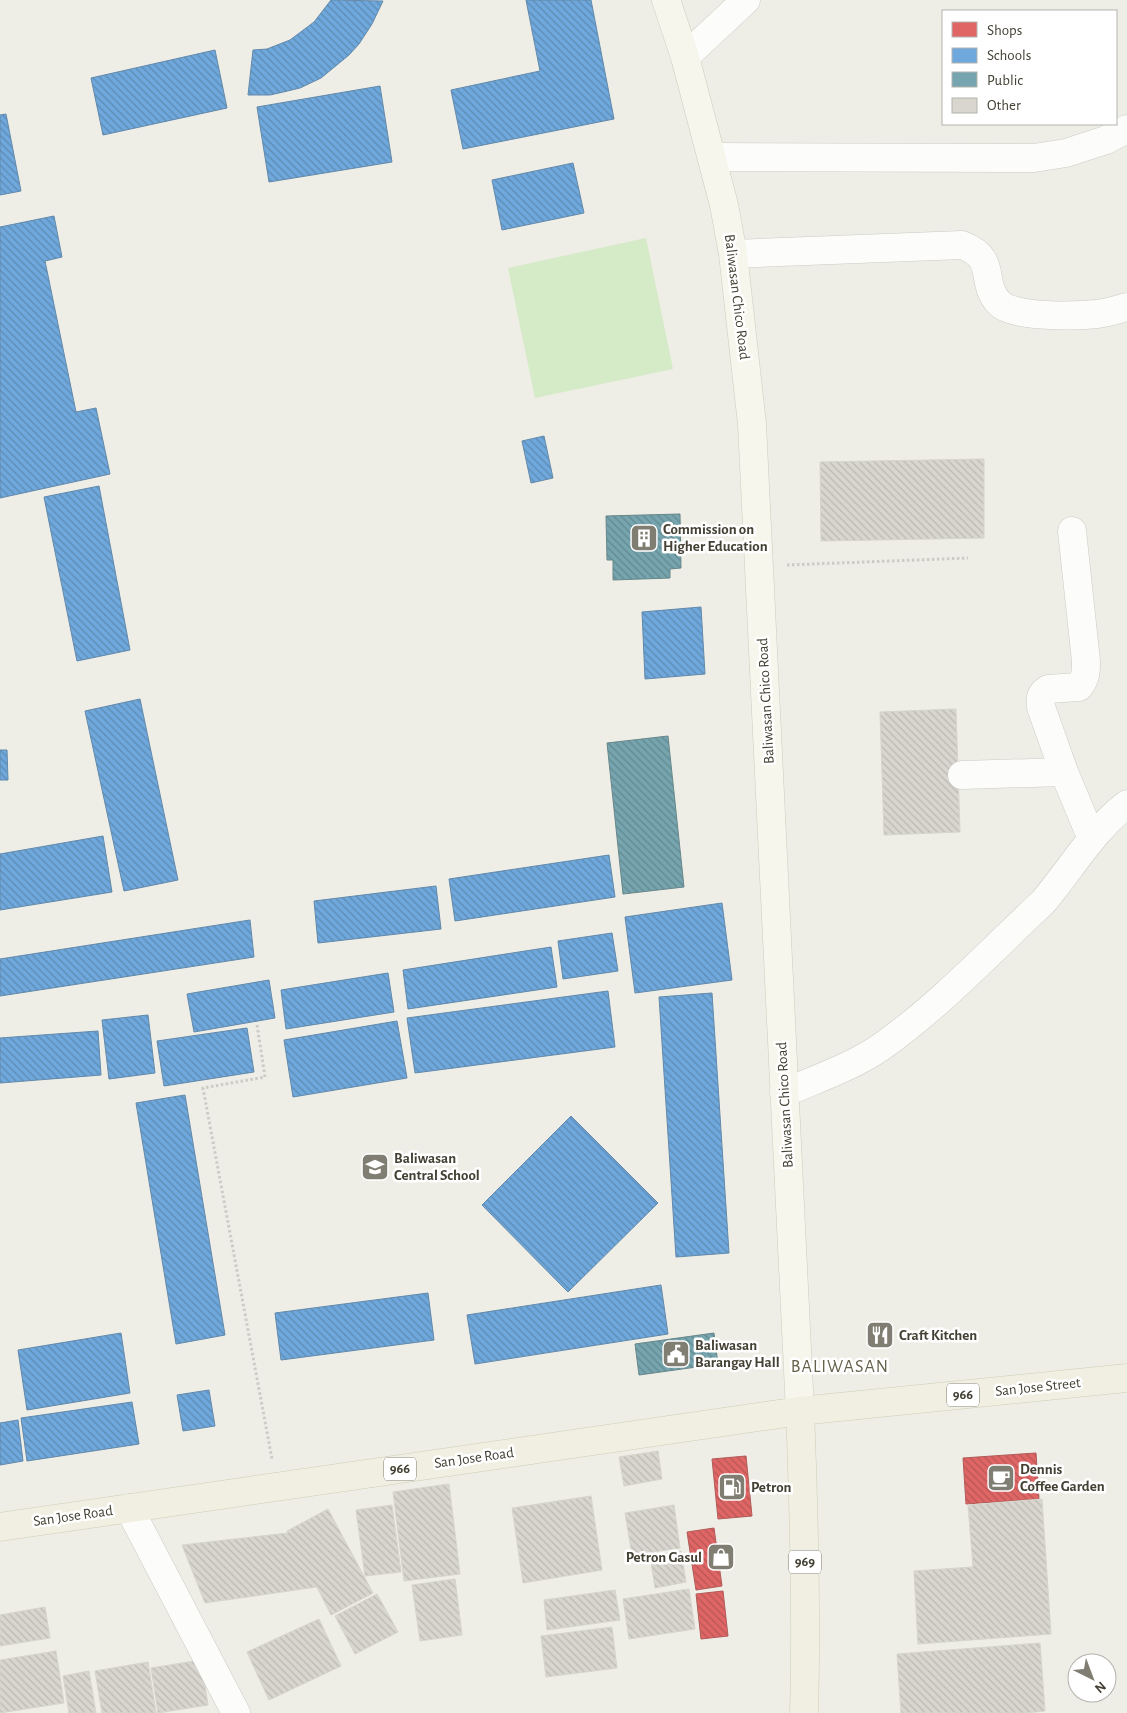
<svg xmlns="http://www.w3.org/2000/svg" width="1127" height="1713" font-family="'Alegreya Sans',sans-serif">
  <defs>
    <pattern id="shops-back-hatch" width="6" height="6" patternUnits="userSpaceOnUse" patternTransform="scale(1.25)"><rect width="6" height="6" fill="#e06666"/><path d="M-1 5l2 2M0 0l6 6M5-1l2 2" fill="none" stroke="#b75655"/></pattern>
    <pattern id="schools-back-hatch" width="6" height="6" patternUnits="userSpaceOnUse" patternTransform="scale(1.25)"><rect width="6" height="6" fill="#6fa8dc"/><path d="M-1 5l2 2M0 0l6 6M5-1l2 2" fill="none" stroke="#5d8ab3"/></pattern>
    <pattern id="public-back-hatch" width="6" height="6" patternUnits="userSpaceOnUse" patternTransform="scale(1.25)"><rect width="6" height="6" fill="#76a5af"/><path d="M-1 5l2 2M0 0l6 6M5-1l2 2" fill="none" stroke="#62888f"/></pattern>
    <pattern id="building-back-hatch" width="6" height="6" patternUnits="userSpaceOnUse" patternTransform="scale(1.25)"><rect width="6" height="6" fill="#d8d6cf"/><path d="M-1 5l2 2M0 0l6 6M5-1l2 2" fill="none" stroke="#bbb9b2"/></pattern>
  </defs>
  <rect width="100%" height="100%" fill="#eeede6"/>
  <polygon fill="#d5eac6" points="646,238 673,369 535,398 508,268"/>
  <g fill="url(#shops-back-hatch)" stroke="#b15b57">
    <polygon points="1036,1453 1039,1499 966,1504 963,1458"/>
    <polygon points="746,1456 752,1516 718,1519 712,1459"/>
    <polygon points="714,1528 722,1586 696,1590 687,1532"/>
    <polygon points="723,1591 728,1636 701,1639 696,1594"/>
  </g>
  <g fill="url(#schools-back-hatch)" stroke="#6289aa">
    <polygon points="331,0 383,1 372,24 359,44 349,55 321,78 300,88 279,93 270,95 248,95 253,50 267,49 290,40 314,22"/>
    <polygon points="526,0 591,0 614,119 463,149 451,90 540,71"/>
    <polygon points="215,50 227,108 103,135 91,78"/>
    <polygon points="380,86 392,162 269,182 257,107"/>
    <polygon points="6,114 21,191 0,195 0,115"/>
    <polygon points="573,163 584,213 502,230 492,180"/>
    <polygon points="54,216 62,257 45,261 76,412 96,408 110,474 0,498 0,227"/>
    <polygon points="544,436 553,478 531,483 522,441"/>
    <polygon points="99,486 130,650 77,661 44,497"/>
    <polygon points="701,607 705,674 645,679 642,612"/>
    <polygon points="140,699 178,880 124,891 85,711"/>
    <polygon points="0,750 7,750 8,780 0,780"/>
    <polygon points="103,836 112,892 0,910 0,854"/>
    <polygon points="609,855 615,897 455,921 449,879"/>
    <polygon points="436,886 441,929 318,943 314,901"/>
    <polygon points="722,903 732,980 635,993 625,917"/>
    <polygon points="250,920 254,957 0,996 0,959"/>
    <polygon points="612,933 618,971 563,979 558,941"/>
    <polygon points="551,947 557,987 408,1009 403,970"/>
    <polygon points="388,973 394,1012 286,1029 281,990"/>
    <polygon points="269,980 275,1018 194,1032 187,994"/>
    <polygon points="608,991 615,1047 415,1073 407,1018"/>
    <polygon points="712,993 729,1253 676,1257 659,997"/>
    <polygon points="148,1015 155,1073 109,1079 102,1020"/>
    <polygon points="397,1021 407,1078 293,1097 284,1040"/>
    <polygon points="247,1028 254,1072 164,1086 157,1041"/>
    <polygon points="98,1031 101,1075 0,1083 0,1038"/>
    <polygon points="185,1095 225,1335 176,1344 136,1103"/>
    <polygon points="571,1116 658,1203 568,1292 482,1205"/>
    <polygon points="661,1285 668,1334 475,1364 467,1315"/>
    <polygon points="428,1293 434,1340 281,1360 275,1313"/>
    <polygon points="121,1333 130,1393 27,1410 18,1350"/>
    <polygon points="209,1390 215,1426 183,1431 177,1395"/>
    <polygon points="132,1402 139,1444 27,1461 21,1418"/>
    <polygon points="18,1420 23,1461 0,1465 0,1423"/>
  </g>
  <g fill="url(#public-back-hatch)" stroke="#67878a">
    <polygon points="680,514 681,568 670,569 670,578 613,580 613,560 607,560 606,516"/>
    <polygon points="668,736 684,887 623,894 607,743"/>
    <polygon points="714,1333 718,1364 639,1375 635,1344"/>
  </g>
  <g fill="url(#building-back-hatch)" stroke="#d6d5cc">
    <polygon points="984,459 984,538 821,541 820,462"/>
    <polygon points="956,709 960,832 884,835 880,712"/>
    <polygon points="658,1451 662,1479 624,1486 619,1457"/>
    <polygon points="449,1484 460,1574 404,1581 393,1492"/>
    <polygon points="591,1496 602,1570 523,1583 512,1508"/>
    <polygon points="1042,1499 1051,1634 918,1644 914,1571 973,1567 968,1505"/>
    <polygon points="392,1505 401,1572 365,1576 356,1510"/>
    <polygon points="674,1505 680,1548 632,1555 625,1513"/>
    <polygon points="328,1509 373,1593 331,1615 317,1587 205,1603 182,1545 288,1533 287,1531"/>
    <polygon points="681,1551 686,1582 655,1588 650,1556"/>
    <polygon points="455,1579 462,1635 420,1641 412,1585"/>
    <polygon points="689,1589 695,1629 629,1639 623,1599"/>
    <polygon points="615,1590 620,1620 547,1630 544,1600"/>
    <polygon points="377,1594 398,1632 355,1654 335,1616"/>
    <polygon points="45,1607 50,1638 0,1646 0,1615"/>
    <polygon points="319,1619 341,1666 269,1700 247,1652"/>
    <polygon points="612,1627 617,1668 546,1677 541,1636"/>
    <polygon points="1040,1643 1045,1711 1025,1713 901,1713 897,1654"/>
    <polygon points="56,1651 64,1703 0,1713 0,1660"/>
    <polygon points="201,1660 208,1705 158,1713 151,1668"/>
    <polygon points="148,1662 156,1713 102,1713 95,1671"/>
    <polygon points="89,1671 96,1713 69,1713 63,1676"/>
  </g>
  <g fill="none" stroke-linecap="round" stroke-linejoin="round">
    <g stroke="#cccbc4" stroke-width="29">
      <g id="minor">
        <polyline points="685,57 746,0"/>
        <polyline points="712,157 1034,158 1066,153 1106,140 1127,129"/>
        <path d="M733,254L962,245C999,259 979,282 999,303C1013,318 1076,316 1097,314C1107,313 1117,310 1127,307"/>
        <path d="M1072,531L1086,661C1086,672 1086,678 1079,687L1048,689C1040,694 1040,698 1041,707L1064,772L1092,839"/>
        <polyline points="962,775 1064,772"/>
        <path d="M784,1093C816,1079 852,1067 881,1047C938,1007 992,950 1043,902C1071,869 1093,830 1127,804"/>
        <polyline points="129,1508 236,1713"/>
      </g>
    </g>
    <g stroke="#ceccbd" stroke-width="29">
      <polyline id="secondary" points="666,0 685,57 724,205 733,254 752,424 800,1411"/>
    </g>
    <g stroke="#d0ceb4" stroke-width="29">
      <g id="primary">
        <path d="M800,1411C804,1512 807,1612 804,1713"/>
        <polyline points="0,1527 800,1411 1127,1378"/>
      </g>
    </g>
    <g stroke="#cdcbc5" stroke-width="3" stroke-dasharray="2.5 2.5" stroke-linecap="butt">
      <polyline points="787,565 968,558"/>
      <polyline points="257,1025 265,1077 203,1088 272,1459"/>
    </g>
    <use href="#minor" stroke="#fcfcfb" stroke-width="28"/>
    <use href="#secondary" stroke="#f6f6ed" stroke-width="28"/>
    <use href="#primary" stroke="#f1efe2" stroke-width="28"/>
  </g>
  <defs>
    <g id="building-square" transform="scale(1.4375)"><rect x="-9" y="-9" width="18" height="18" rx="4" fill="#807d72" stroke="#fff"/><path d="M-4-6H4V6H1V3H-1V6H-4ZM-2.5-4.3h1.7v1.8h-1.7ZM.8-4.3h1.7v1.8H.8ZM-2.5-1h1.7V.8h-1.7ZM.8-1h1.7V.8H.8Z" fill="#fff"/></g>
    <g id="school-square" transform="scale(1.4375)"><rect x="-9" y="-9" width="18" height="18" rx="4" fill="#807d72" stroke="#fff"/><path d="M0-5L7-2L0 1L-7-2ZM-4 1L0 2.5L4 1V4Q0 6-4 4Z" fill="#fff"/></g>
    <g id="restaurant-square" transform="scale(1.4375)"><rect x="-9" y="-9" width="18" height="18" rx="4" fill="#807d72" stroke="#fff"/><path d="M-5-6h1v4h1v-4h1v4h1v-4h1v5L-1.5 .5V6h-2V.5L-5-1ZM5-6V6H3V1.5H1.5Q1.5-4 5-6Z" fill="#fff"/></g>
    <g id="civic-square" transform="scale(1.4375)"><rect x="-9" y="-9" width="18" height="18" rx="4" fill="#807d72" stroke="#fff"/><path d="M-.6-6.5H3V-4.5H.6V-3L4-1V1h2V6H-6V1h2V-1L-.6-3ZM-1.2 2.5V6h2.4V2.5Z" fill="#fff"/></g>
    <g id="cafe-square" transform="scale(1.4375)"><rect x="-9" y="-9" width="18" height="18" rx="4" fill="#807d72" stroke="#fff"/><path d="M-5.5-4.5H6V0H3Q3 3.5 0 3.5H-2.5Q-5.5 3.5-5.5 0ZM3-3.2v2h1.7v-2ZM-6 4.5H4V6H-6Z" fill="#fff"/></g>
    <g id="fuel-square" transform="scale(1.4375)"><rect x="-9" y="-9" width="18" height="18" rx="4" fill="#807d72" stroke="#fff"/><path d="M-5.5-6h7V0h2V4h1.3V-2.5L3-4.5l.8-.8L6-3V5H2.5V1h-1V6h-7ZM-4.2-4.7v3.2H.2V-4.7Z" fill="#fff"/></g>
    <g id="shop-square" transform="scale(1.4375)"><rect x="-9" y="-9" width="18" height="18" rx="4" fill="#807d72" stroke="#fff"/><path d="M-5-2.5h2.3a2.7 3.5 0 0 1 5.4 0H5L5.5 6h-11ZM-1.5-2.5h3a1.5 2.3 0 0 0-3 0Z" fill="#fff"/></g>
  </defs>
  <g fill-rule="evenodd">
    <use href="#building-square" x="644" y="538"/>
    <use href="#school-square" x="375" y="1167"/>
    <use href="#restaurant-square" x="880" y="1335"/>
    <use href="#civic-square" x="676" y="1354"/>
    <use href="#cafe-square" x="1001" y="1478"/>
    <use href="#fuel-square" x="732" y="1487"/>
    <use href="#shop-square" x="721" y="1557"/>
  </g>
  <g text-anchor="middle" dominant-baseline="central" stroke-width="5" stroke-linejoin="round" paint-order="stroke">
    <g fill="#fff" stroke="#7c7a71" stroke-width="1">
      <rect x="947" y="1383.5" width="32" height="23" rx="4"/>
      <rect x="384" y="1457.5" width="32" height="23" rx="4"/>
      <rect x="789" y="1550.5" width="32" height="23" rx="4"/>
    </g>
    <g font-size="14" font-weight="bold" fill="#444134">
      <text x="963" y="1395">966</text>
      <text x="400" y="1469">966</text>
      <text x="805" y="1562">969</text>
    </g>
    <g font-size="15" fill="#444134" stroke="#fff">
      <text transform="translate(737 297) rotate(83)">Baliwasan Chico Road</text>
      <text transform="translate(766 701) rotate(-93)">Baliwasan Chico Road</text>
      <text transform="translate(785 1105) rotate(-93)">Baliwasan Chico Road</text>
      <text transform="translate(1038 1387) rotate(-6)">San Jose Street</text>
      <text transform="translate(474 1458) rotate(-8)">San Jose Road</text>
      <text transform="translate(73 1516) rotate(-8)">San Jose Road</text>
    </g>
    <g font-size="15" font-weight="bold" fill="#444134" stroke="#fff" text-anchor="start">
      <text x="663" y="529">Commission on<tspan x="663" dy="17">Higher Education</tspan></text>
      <text x="394" y="1158">Baliwasan<tspan x="394" dy="17">Central School</tspan></text>
      <text x="899" y="1335">Craft Kitchen</text>
      <text x="695" y="1345">Baliwasan<tspan x="695" dy="17">Barangay Hall</tspan></text>
      <text x="1020" y="1469">Dennis<tspan x="1020" dy="17">Coffee Garden</tspan></text>
      <text x="751" y="1487">Petron</text>
      <text x="702" y="1557" text-anchor="end">Petron Gasul</text>
    </g>
    <g font-size="18" letter-spacing="1" fill="#66614b" stroke="#fff">
      <text x="840" y="1367">BALIWASAN</text>
    </g>
  </g>
  <rect x="942" y="10" width="175" height="115" fill="#ffffff" stroke="#b4b3ae"/>
  <rect x="952" y="22" width="25" height="15" fill="#e06666" stroke="#b4b3ae"/>
  <text x="987" y="35" font-size="15" fill="#444134">Shops</text>
  <rect x="952" y="48" width="25" height="15" fill="#6fa8dc" stroke="#b4b3ae"/>
  <text x="987" y="60" font-size="15" fill="#444134">Schools</text>
  <rect x="952" y="72" width="25" height="15" fill="#76a5af" stroke="#b4b3ae"/>
  <text x="987" y="85" font-size="15" fill="#444134">Public</text>
  <rect x="952" y="98" width="25" height="15" fill="#d8d6cf" stroke="#b4b3ae"/>
  <text x="987" y="110" font-size="15" fill="#444134">Other</text>
  <g transform="translate(1092 1678) rotate(138)"><circle r="24" fill="#ffffff" stroke="#b4b3ae"/>
  <path d="M0-4L9 19L0 12L-9 19Z" fill="#807d72"/>
  <text y="-8" font-size="14" font-weight="bold" text-anchor="middle" fill="#444134">N</text>
  </g>
</svg>
